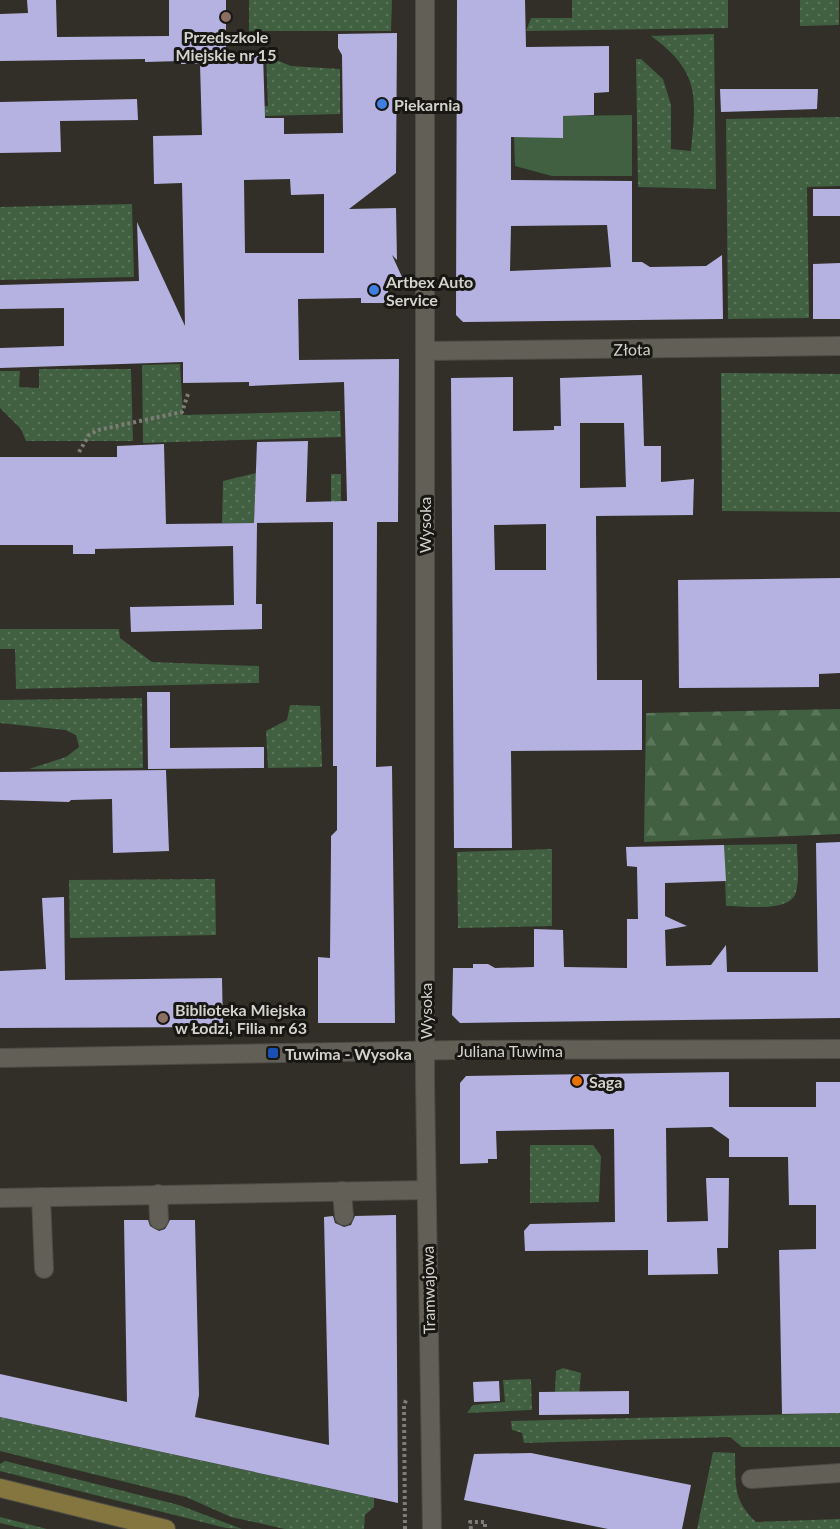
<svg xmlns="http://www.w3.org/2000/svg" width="840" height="1529" font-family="Lato,sans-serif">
  <defs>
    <pattern id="grass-dots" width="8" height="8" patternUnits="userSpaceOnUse" patternTransform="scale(1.5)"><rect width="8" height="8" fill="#406041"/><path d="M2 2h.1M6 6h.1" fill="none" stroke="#5b765b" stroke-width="1.8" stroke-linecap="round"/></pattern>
    <pattern id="forest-firs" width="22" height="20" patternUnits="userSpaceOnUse" patternTransform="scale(1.5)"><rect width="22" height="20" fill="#406041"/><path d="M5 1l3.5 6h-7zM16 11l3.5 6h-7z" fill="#5b765b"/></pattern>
  </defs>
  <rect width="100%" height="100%" fill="#312f27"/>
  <g fill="url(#grass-dots)">
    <polygon points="249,0 392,0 391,31 249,31"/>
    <polygon points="572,0 728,0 728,28 526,31 531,18 572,18"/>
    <polygon points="800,0 839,0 839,25 800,26"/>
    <path d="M714,34L716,189L638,187L636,59H641L663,79L671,105V149L691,151C697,95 699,71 651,36Z"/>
    <polygon points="266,56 291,66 340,69 340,114 231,117 231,106 268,106"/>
    <polygon points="840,117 840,186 807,187 809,318 728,319 726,119"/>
    <polygon points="132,204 134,277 0,280 0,207"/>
    <polygon points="180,364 183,415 340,411 341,437 143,443 142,365"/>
    <polygon points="39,369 131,369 133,441 26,441 21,429 0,408 0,371 20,371 19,387 39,388"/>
    <polygon points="721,373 840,374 840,512 722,511"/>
    <polygon points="256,473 254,523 222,523 223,481"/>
    <polygon points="331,474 341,474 341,500 347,506 331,502"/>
    <polygon points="0,629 119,629 120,638 152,662 259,666 259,683 16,689 15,649 0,649"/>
    <polygon points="142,698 143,768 29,769 66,757 79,747 76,735 65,730 0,723 0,700"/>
    <polygon points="290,705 320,706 322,767 268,768 266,731 287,720"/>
    <path d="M797,844C797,858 800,878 796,892C791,913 744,906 726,906L724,845Z"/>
    <polygon points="552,849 552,926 458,928 457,852"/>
    <polygon points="215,879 216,935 70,938 69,880"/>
    <polygon points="530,1145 593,1145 601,1156 599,1202 530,1203"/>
    <polygon points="563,1368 581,1373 578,1409 554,1410 556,1371"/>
    <polygon points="531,1379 532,1410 467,1413 473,1405 505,1402 503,1380"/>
    <polygon points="840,1413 840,1447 742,1447 730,1437 524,1443 522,1433 512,1430 511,1421"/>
    <polygon points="0,1417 374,1498 374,1507 365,1515 364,1529 285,1529 231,1517 186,1497 0,1451"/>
    <path d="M713,1452L735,1453C736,1484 732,1499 756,1522L840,1519V1529H697Z"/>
    <polygon points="5,1461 179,1505 242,1529 226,1528 0,1471 0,1464"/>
    <polygon points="0,1517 47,1529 26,1529 0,1523"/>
  </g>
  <polygon fill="url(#forest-firs)" points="840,709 840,834 644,842 646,713"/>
  <polygon fill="#406041" points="632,115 632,176 552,176 515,166 514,137 517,136 563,116"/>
  <g fill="#b5b2e1" fill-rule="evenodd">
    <path d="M27,0H56L57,37L169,36V0H226V57L263,54L265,118H284V134L343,133L342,55L338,48V34L397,33L396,173L349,209L396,208L397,260L392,255L402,277H388V303H361V298L298,299L299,360L399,359L398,522H377L376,767L392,766L395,1023H318V957L330,958L331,847V836L337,830V766H333V522L254,523L257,442L308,441L306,502L347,501L344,382L249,386V382L183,383V362L0,368V348L64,346V308L0,309V285L139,281L137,222L185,326L182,183L154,184L153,136L202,135L200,64H181V61L145,62V59L0,61V14L28,13ZM290,179L291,195L324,194V253H245L244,180Z"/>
    <path d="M457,0H525L526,47L609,46V92L594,93V115L563,116V138L511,137V180L632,181V262H642L650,267L706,266L722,255L723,319L463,322L456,315ZM607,225L611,267L510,271L511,226Z"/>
    <polygon points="720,89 818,89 817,109 721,112"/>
    <polygon points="137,99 138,120 60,121 61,152 0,153 0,102"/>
    <rect x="813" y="189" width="27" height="27"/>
    <polygon points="840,263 840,319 813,319 813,264"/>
    <path d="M642,375L644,446H661V482L694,479L693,515L596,516L597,680H642V750L511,751L512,848H454L451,378L513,377V431L554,430V426H561L560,378ZM580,423H624L626,487L580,488ZM546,524V570H495L494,525Z"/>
    <polygon points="164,444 166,524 257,523 256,604 262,604 262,629 131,632 130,607 234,605 233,546 95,549 95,554 73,554 73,545 0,545 0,457 117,457 117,446"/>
    <polygon points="840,578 840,673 819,674 819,687 679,688 678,580"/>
    <polygon points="147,692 170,692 170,748 264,747 264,768 148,769"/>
    <polygon points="166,770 169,851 113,853 112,799 71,800 69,802 0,800 0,772"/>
    <polygon points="840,842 840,1018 460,1023 452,1015 453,968 473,968 473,964 488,964 495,968 534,967 534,929 563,930 564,967 627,968 627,919 638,919 637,867 627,866 626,847 724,845 726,881 665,883 665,916 687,926 665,930 666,966 711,965 726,945 727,972 818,972 816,843"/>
    <polygon points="64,897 65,980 222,978 223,1027 0,1028 0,971 46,969 42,898"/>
    <polygon points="729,1072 729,1107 816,1107 816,1082 840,1082 840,1413 782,1414 779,1250 816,1249 816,1205 789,1205 788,1157 729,1157 729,1139 712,1127 666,1128 667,1222 708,1221 706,1178 729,1178 728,1248 717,1248 718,1274 648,1275 648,1250 525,1251 524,1231 530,1224 615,1222 614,1129 496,1131 497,1159 488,1159 488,1163 460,1164 460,1083 466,1076"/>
    <polygon points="396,1215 398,1503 0,1417 0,1374 127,1402 124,1220 148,1220 150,1226 159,1231 165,1229 170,1220 195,1220 199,1395 195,1417 329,1445 324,1217 333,1216 335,1223 344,1227 351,1225 355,1216"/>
    <polygon points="499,1381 500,1401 474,1402 473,1382"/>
    <polygon points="629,1391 629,1414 539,1415 539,1392"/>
    <polygon points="531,1453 691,1485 682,1529 608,1529 464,1500 474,1454"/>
  </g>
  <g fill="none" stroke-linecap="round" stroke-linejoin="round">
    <g stroke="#4d4b45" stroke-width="20">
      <g id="minor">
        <polyline points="425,0 425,1080 432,1529"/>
        <polyline points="425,351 840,346"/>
        <polyline points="0,1058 459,1050 840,1049"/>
        <polyline points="342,1191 344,1216"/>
        <polyline points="158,1194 159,1220"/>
        <polyline points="41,1197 44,1269"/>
        <polyline points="0,1198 426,1190"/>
        <polyline points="751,1479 840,1473"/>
      </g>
    </g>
    <g stroke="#4d4b45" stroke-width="20">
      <polyline id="major" points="0,1488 166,1529"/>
    </g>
    <g stroke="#7e7c76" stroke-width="4" stroke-dasharray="3 3" stroke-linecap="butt">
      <polyline points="79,452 89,435 98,430 182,412 188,394"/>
      <polyline points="405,1529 404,1405 407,1398"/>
      <polyline points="471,1529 470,1522 485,1522 485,1529"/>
    </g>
    <use href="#minor" stroke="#625f56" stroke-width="18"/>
    <use href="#major" stroke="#85763f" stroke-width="18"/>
  </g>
  <g fill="#8d6e63" stroke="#181713" stroke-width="2">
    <circle cx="226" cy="17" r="6"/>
    <circle cx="163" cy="1018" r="6"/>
  </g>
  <g fill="#3f7fe0" stroke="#181713" stroke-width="2">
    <circle cx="382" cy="104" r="6"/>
    <circle cx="374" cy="290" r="6"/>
  </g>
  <rect fill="#1a4fb4" stroke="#181713" stroke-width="2" x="267" y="1047" width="12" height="12" rx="3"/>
  <circle fill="#e8710a" stroke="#181713" stroke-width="2" cx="577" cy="1081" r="6"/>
  <g text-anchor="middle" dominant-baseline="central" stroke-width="6" stroke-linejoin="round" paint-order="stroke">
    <g font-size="16" font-weight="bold" fill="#d3d2cd" stroke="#181713" text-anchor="start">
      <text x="226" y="36" text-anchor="middle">Przedszkole<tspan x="226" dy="18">Miejskie nr 15</tspan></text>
      <text x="394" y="104">Piekarnia</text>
      <text x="386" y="281">Artbex Auto<tspan x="386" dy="18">Service</tspan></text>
      <text x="175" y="1009">Biblioteka Miejska<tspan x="175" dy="18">w Łodzi, Filia nr 63</tspan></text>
      <text x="285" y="1053">Tuwima - Wysoka</text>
      <text x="589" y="1081">Saga</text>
    </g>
    <g font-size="16" fill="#d3d2cd" stroke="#181713">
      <text transform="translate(632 349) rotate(-1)">Złota</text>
      <text transform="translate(424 525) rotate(-90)">Wysoka</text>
      <text transform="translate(425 1011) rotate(-90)">Wysoka</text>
      <text x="510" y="1050">Juliana Tuwima</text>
      <text transform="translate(428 1290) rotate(-91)">Tramwajowa</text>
    </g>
  </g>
</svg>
